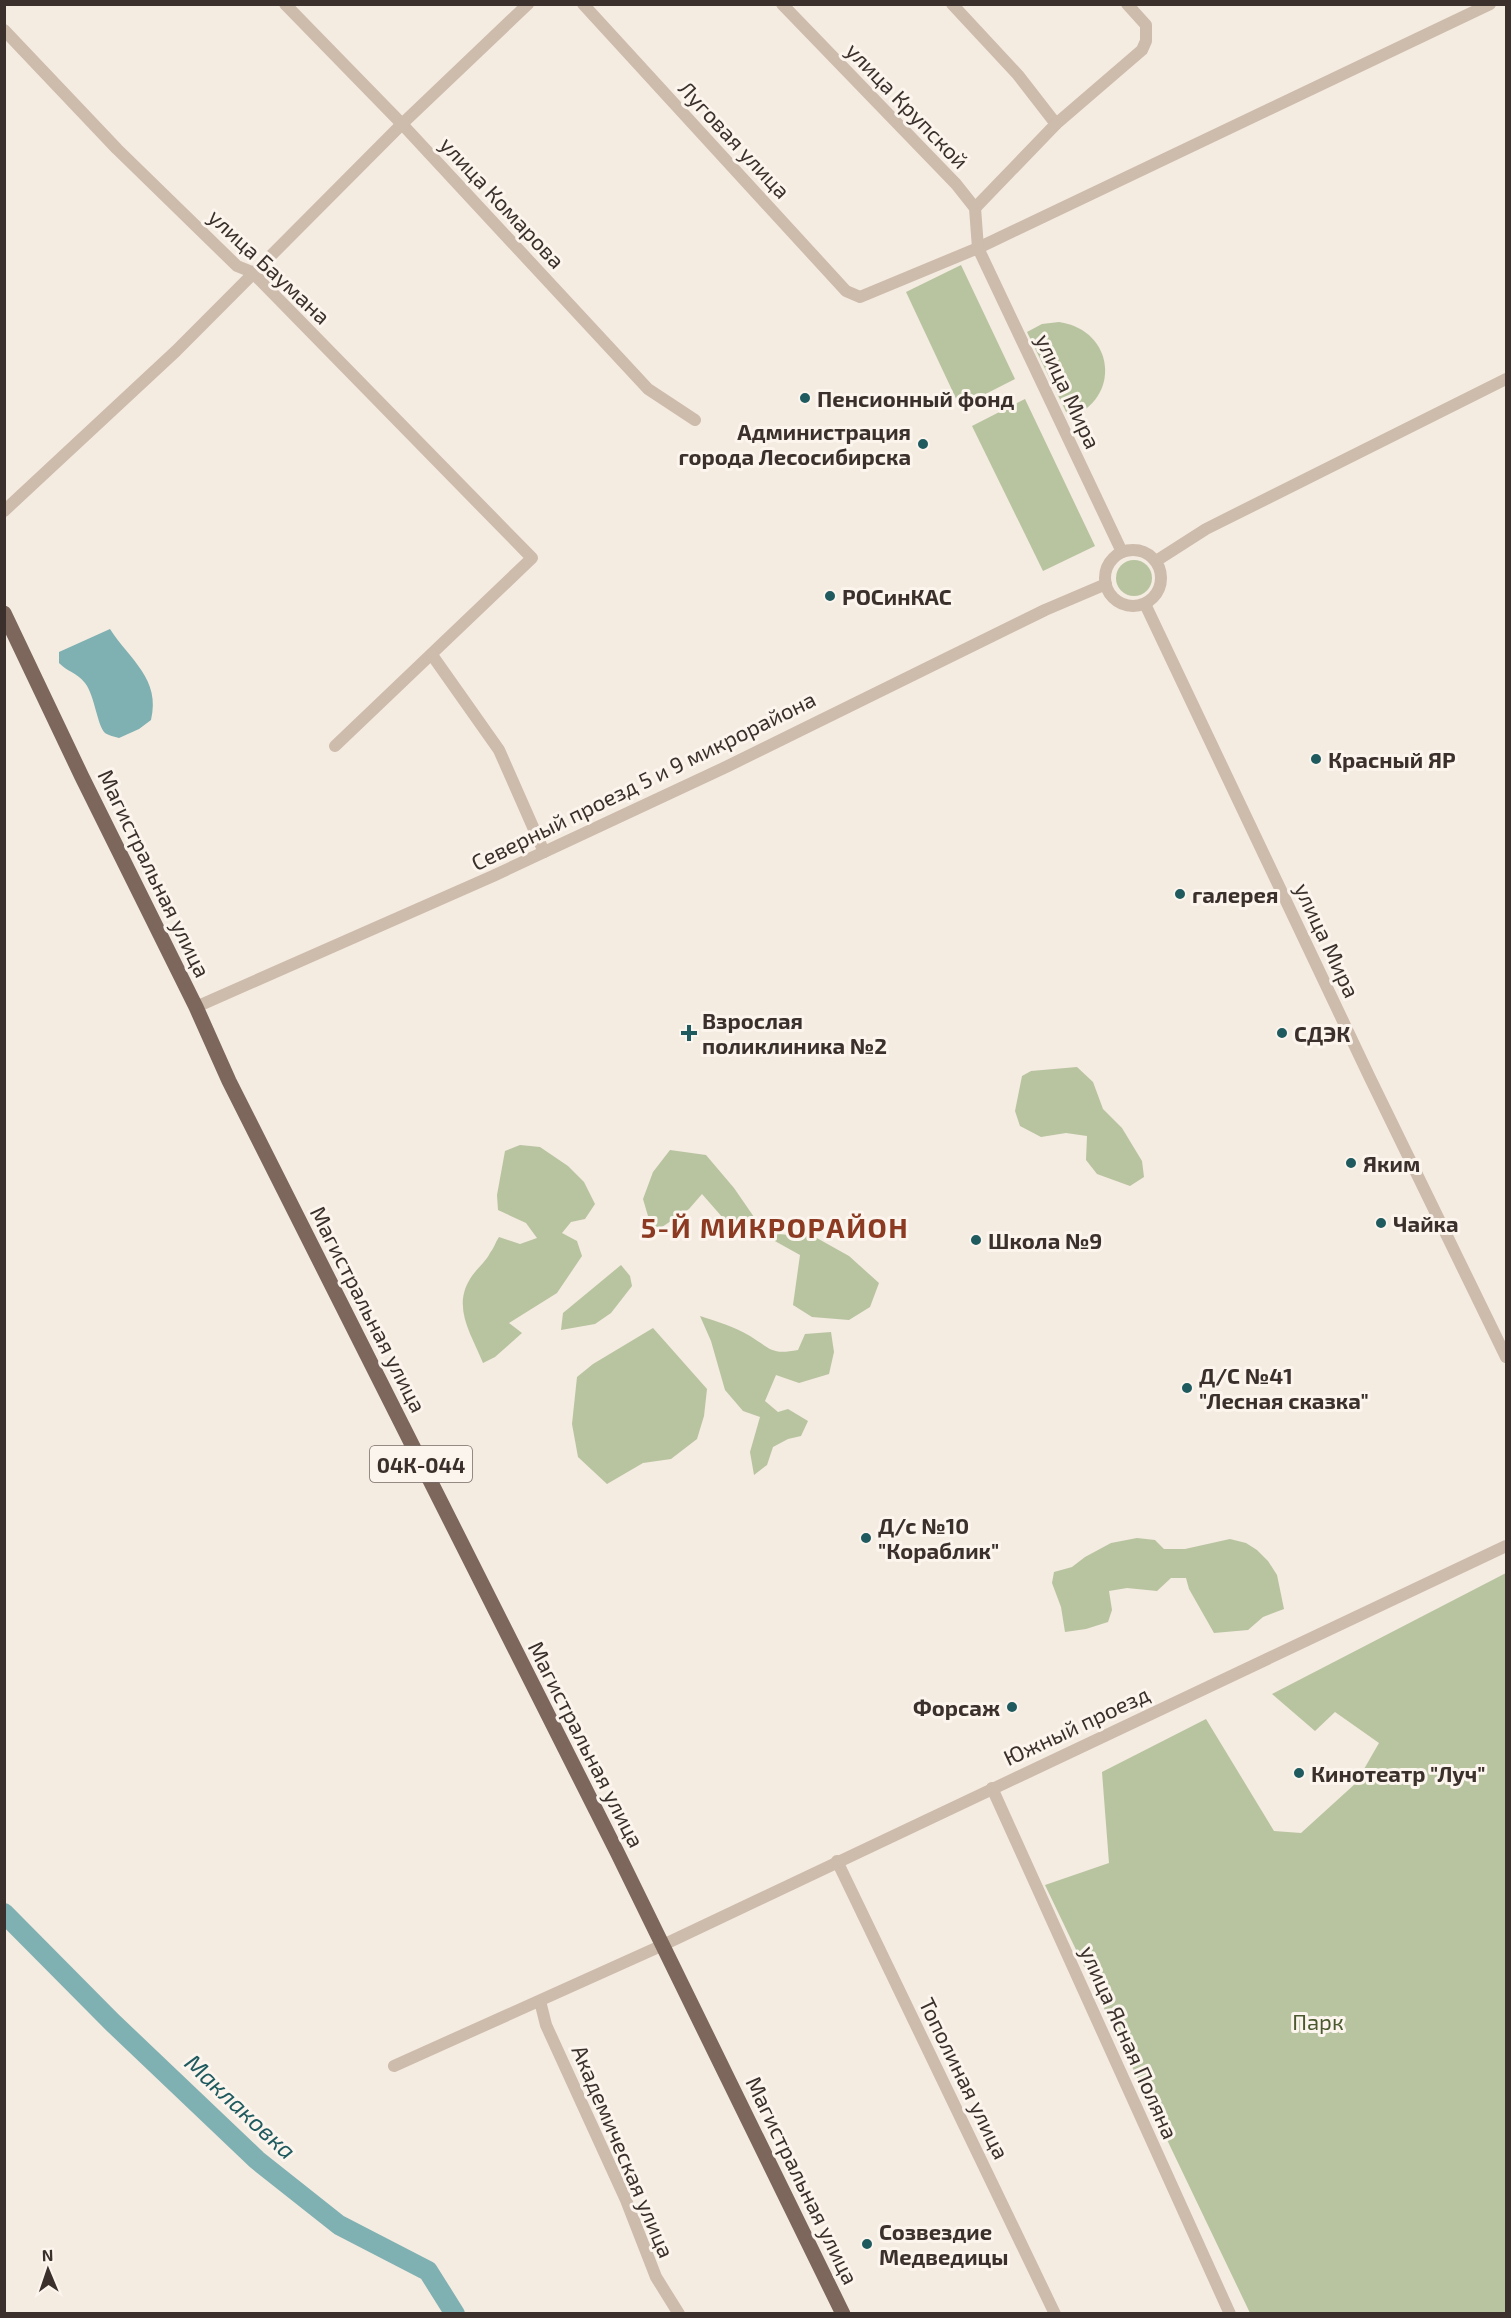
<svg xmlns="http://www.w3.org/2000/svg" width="1511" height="2318" font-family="'Exo 2',sans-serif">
  <rect width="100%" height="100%" fill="#f4ebe1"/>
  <g fill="#b8c4a0">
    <polygon points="961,265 1015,379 960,407 906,292"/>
    <path d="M1059,322C1115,330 1122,399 1069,418L1027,332L1042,324Z"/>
    <polygon points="1025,399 1095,546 1043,571 972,426"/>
    <circle cx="1134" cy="578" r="18"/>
    <polygon points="1077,1067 1093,1082 1103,1109 1122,1128 1142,1161 1144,1177 1130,1186 1097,1174 1086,1160 1087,1136 1066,1133 1041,1137 1020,1126 1015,1111 1022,1076 1031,1071"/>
    <path d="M520,1145L540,1147L568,1166L584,1182L595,1204L585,1219L571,1222L562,1233L577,1241L582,1256L557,1293L509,1323L522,1333L495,1357L483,1363C472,1335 452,1308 470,1279C475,1270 485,1263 490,1253C494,1248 495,1243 499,1237L520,1244L537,1238L526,1223L498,1210L497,1195L505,1151Z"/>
    <polygon points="670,1150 706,1155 734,1188 765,1233 815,1237 849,1256 879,1283 870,1307 849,1320 812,1317 793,1305 800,1255 773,1240 742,1231 723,1218 702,1194 689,1209 653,1233 643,1199 653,1172"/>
    <polygon points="621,1265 630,1276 632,1286 611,1313 595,1324 561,1330 563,1313"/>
    <path d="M700,1316C716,1321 735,1327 750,1336C771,1349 771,1355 798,1350L805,1334L831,1332L834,1352L829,1374L799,1383L776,1375L765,1401L778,1412L788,1409L808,1421L801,1436L788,1439L773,1447L767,1465L754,1475L750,1452L760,1417L743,1411L725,1390L711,1341Z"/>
    <polygon points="653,1328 707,1389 704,1416 697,1439 671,1459 643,1463 607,1484 578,1457 572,1424 577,1377 593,1364"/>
    <polygon points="1137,1538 1155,1540 1164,1549 1185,1549 1230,1539 1246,1543 1257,1550 1268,1561 1277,1575 1284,1609 1263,1617 1248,1630 1214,1633 1189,1589 1186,1578 1171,1578 1157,1591 1127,1588 1109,1591 1112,1610 1108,1622 1086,1629 1065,1632 1061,1607 1052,1583 1054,1572 1072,1567 1085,1557 1111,1543"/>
    <polygon points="1506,1573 1506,2313 1250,2313 1045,1885 1109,1863 1102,1772 1206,1719 1274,1831 1301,1833 1356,1783 1379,1743 1335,1712 1315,1731 1272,1694"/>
  </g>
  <path fill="#7fb0b2" d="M110,629C130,660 161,679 151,720L139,729L119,738C115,737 108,735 105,733C97,725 95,696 85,683C76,672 68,672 59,663V652Z"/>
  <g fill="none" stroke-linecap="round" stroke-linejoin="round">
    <polyline stroke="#7fb0b2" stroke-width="20" points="4,1913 112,2022 257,2160 339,2225 428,2271 455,2314"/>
    <g stroke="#cdbbac" stroke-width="12">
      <polyline points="285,4 402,124 648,389 695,420"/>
      <polyline points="583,4 846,291 860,297 978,248 1490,4"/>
      <polyline points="782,4 956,184 975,208 978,248 1122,552"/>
      <polyline points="952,4 1018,75 1056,124"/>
      <polyline points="4,30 117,149 237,266 252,272 532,558 335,746"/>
      <polyline points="975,208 1056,124 1142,50 1146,41 1146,25 1127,4"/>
      <polyline points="4,511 176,351 402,124 528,4"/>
      <circle cx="1133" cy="578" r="28"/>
      <polyline points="1156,561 1206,529 1506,379"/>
      <polyline points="1145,604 1370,1078 1506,1357"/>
      <polyline points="432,655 499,750 544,852"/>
      <polyline points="196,1007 493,876 728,766 1045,610 1106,584"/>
      <polyline points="992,1788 1230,2314"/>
      <polyline points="837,1861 1055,2314"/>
      <polyline points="540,2001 546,2025 626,2200 656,2277 679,2314"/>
      <polyline points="394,2066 663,1945 1506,1546"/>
    </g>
    <polyline stroke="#7d675c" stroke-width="15" points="4,613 82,777 196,1007 229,1081 617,1852 843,2314"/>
  </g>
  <g fill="#1f5a5e" stroke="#fbf5ee" stroke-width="2">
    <circle cx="805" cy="398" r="6"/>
    <circle cx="923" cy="444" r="6"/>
    <circle cx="830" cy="596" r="6"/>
    <circle cx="1316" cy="759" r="6"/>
    <circle cx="1180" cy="894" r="6"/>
    <path d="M686 1024h6v6h6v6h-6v6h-6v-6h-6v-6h6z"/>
    <circle cx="1282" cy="1033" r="6"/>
    <circle cx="1351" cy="1163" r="6"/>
    <circle cx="1381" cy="1223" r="6"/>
    <circle cx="976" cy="1240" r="6"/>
    <circle cx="1187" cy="1388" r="6"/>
    <circle cx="866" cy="1538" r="6"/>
    <circle cx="1012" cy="1707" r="6"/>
    <circle cx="1299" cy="1773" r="6"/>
    <circle cx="867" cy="2244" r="6"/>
  </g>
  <g text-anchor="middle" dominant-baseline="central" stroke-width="6" stroke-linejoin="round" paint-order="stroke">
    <rect fill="#fbf5ee" stroke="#756b66" stroke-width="1.5" x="370" y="1446" width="102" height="36" rx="4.5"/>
    <g font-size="21" font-weight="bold" fill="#3b302b">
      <text x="421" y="1464">04К-044</text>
    </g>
    <g font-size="22" fill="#3b302b" stroke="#fbf5ee">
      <text transform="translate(908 105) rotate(46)">улица Крупской</text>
      <text transform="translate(735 139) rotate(47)">Луговая улица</text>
      <text transform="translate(503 202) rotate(47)">улица Комарова</text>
      <text transform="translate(270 266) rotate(43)">улица Баумана</text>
      <text transform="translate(1069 391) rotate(65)">улица Мира</text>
      <text transform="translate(643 780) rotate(-26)">Северный проезд 5 и 9 микрорайона</text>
      <text transform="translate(155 873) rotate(64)">Магистральная улица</text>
      <text transform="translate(1328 940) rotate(65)">улица Мира</text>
      <text transform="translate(369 1309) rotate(63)">Магистральная улица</text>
      <text transform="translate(1076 1725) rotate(-25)">Южный проезд</text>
      <text transform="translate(587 1744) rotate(63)">Магистральная улица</text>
      <text transform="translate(1130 2042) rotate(66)">улица Ясная Поляна</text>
      <text transform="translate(965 2078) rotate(64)">Тополиная улица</text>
      <text transform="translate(624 2151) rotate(67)">Академическая улица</text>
      <text transform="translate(803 2180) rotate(64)">Магистральная улица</text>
    </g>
    <g font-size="22" font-weight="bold" fill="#3b302b" stroke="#fbf5ee" text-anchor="start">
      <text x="817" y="398">Пенсионный фонд</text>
      <text x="911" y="431" text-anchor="end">Администрация<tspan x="911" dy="25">города Лесосибирска</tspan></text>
      <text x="842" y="596">РОСинКАС</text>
      <text x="1328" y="759">Красный ЯР</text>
      <text x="1192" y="894">галерея</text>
      <text x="702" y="1020">Взрослая<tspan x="702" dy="25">поликлиника №2</tspan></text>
      <text x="1294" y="1033">СДЭК</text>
      <text x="1363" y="1163">Яким</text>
      <text x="1393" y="1223">Чайка</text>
      <text x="988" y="1240">Школа №9</text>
      <text x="1199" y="1375">Д/С №41<tspan x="1199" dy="25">"Лесная сказка"</tspan></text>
      <text x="878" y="1525">Д/с №10<tspan x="878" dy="25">"Кораблик"</tspan></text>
      <text x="1000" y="1707" text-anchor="end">Форсаж</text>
      <text x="1311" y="1773">Кинотеатр "Луч"</text>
      <text x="879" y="2231">Созвездие<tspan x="879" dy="25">Медведицы</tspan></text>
    </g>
    <g font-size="22" fill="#4a5a2e" stroke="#fbf5ee">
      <text x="1318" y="2021">Парк</text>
    </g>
    <g font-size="24" font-style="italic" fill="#1f5a5e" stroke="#fbf5ee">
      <text transform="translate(241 2106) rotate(43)">Маклаковка</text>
    </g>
    <g font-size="28" font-weight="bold" letter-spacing="1.5" fill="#8c3b22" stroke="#fbf5ee">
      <text x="775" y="1227">5-Й МИКРОРАЙОН</text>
    </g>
  </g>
  <rect width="1511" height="2318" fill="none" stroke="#3b302b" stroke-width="12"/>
  <g transform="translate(48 2270) rotate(358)" stroke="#fbf5ee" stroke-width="4.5" paint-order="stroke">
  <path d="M0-4.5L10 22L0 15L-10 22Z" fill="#3b302b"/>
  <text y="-9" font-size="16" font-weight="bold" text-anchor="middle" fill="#3b302b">N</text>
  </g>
</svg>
